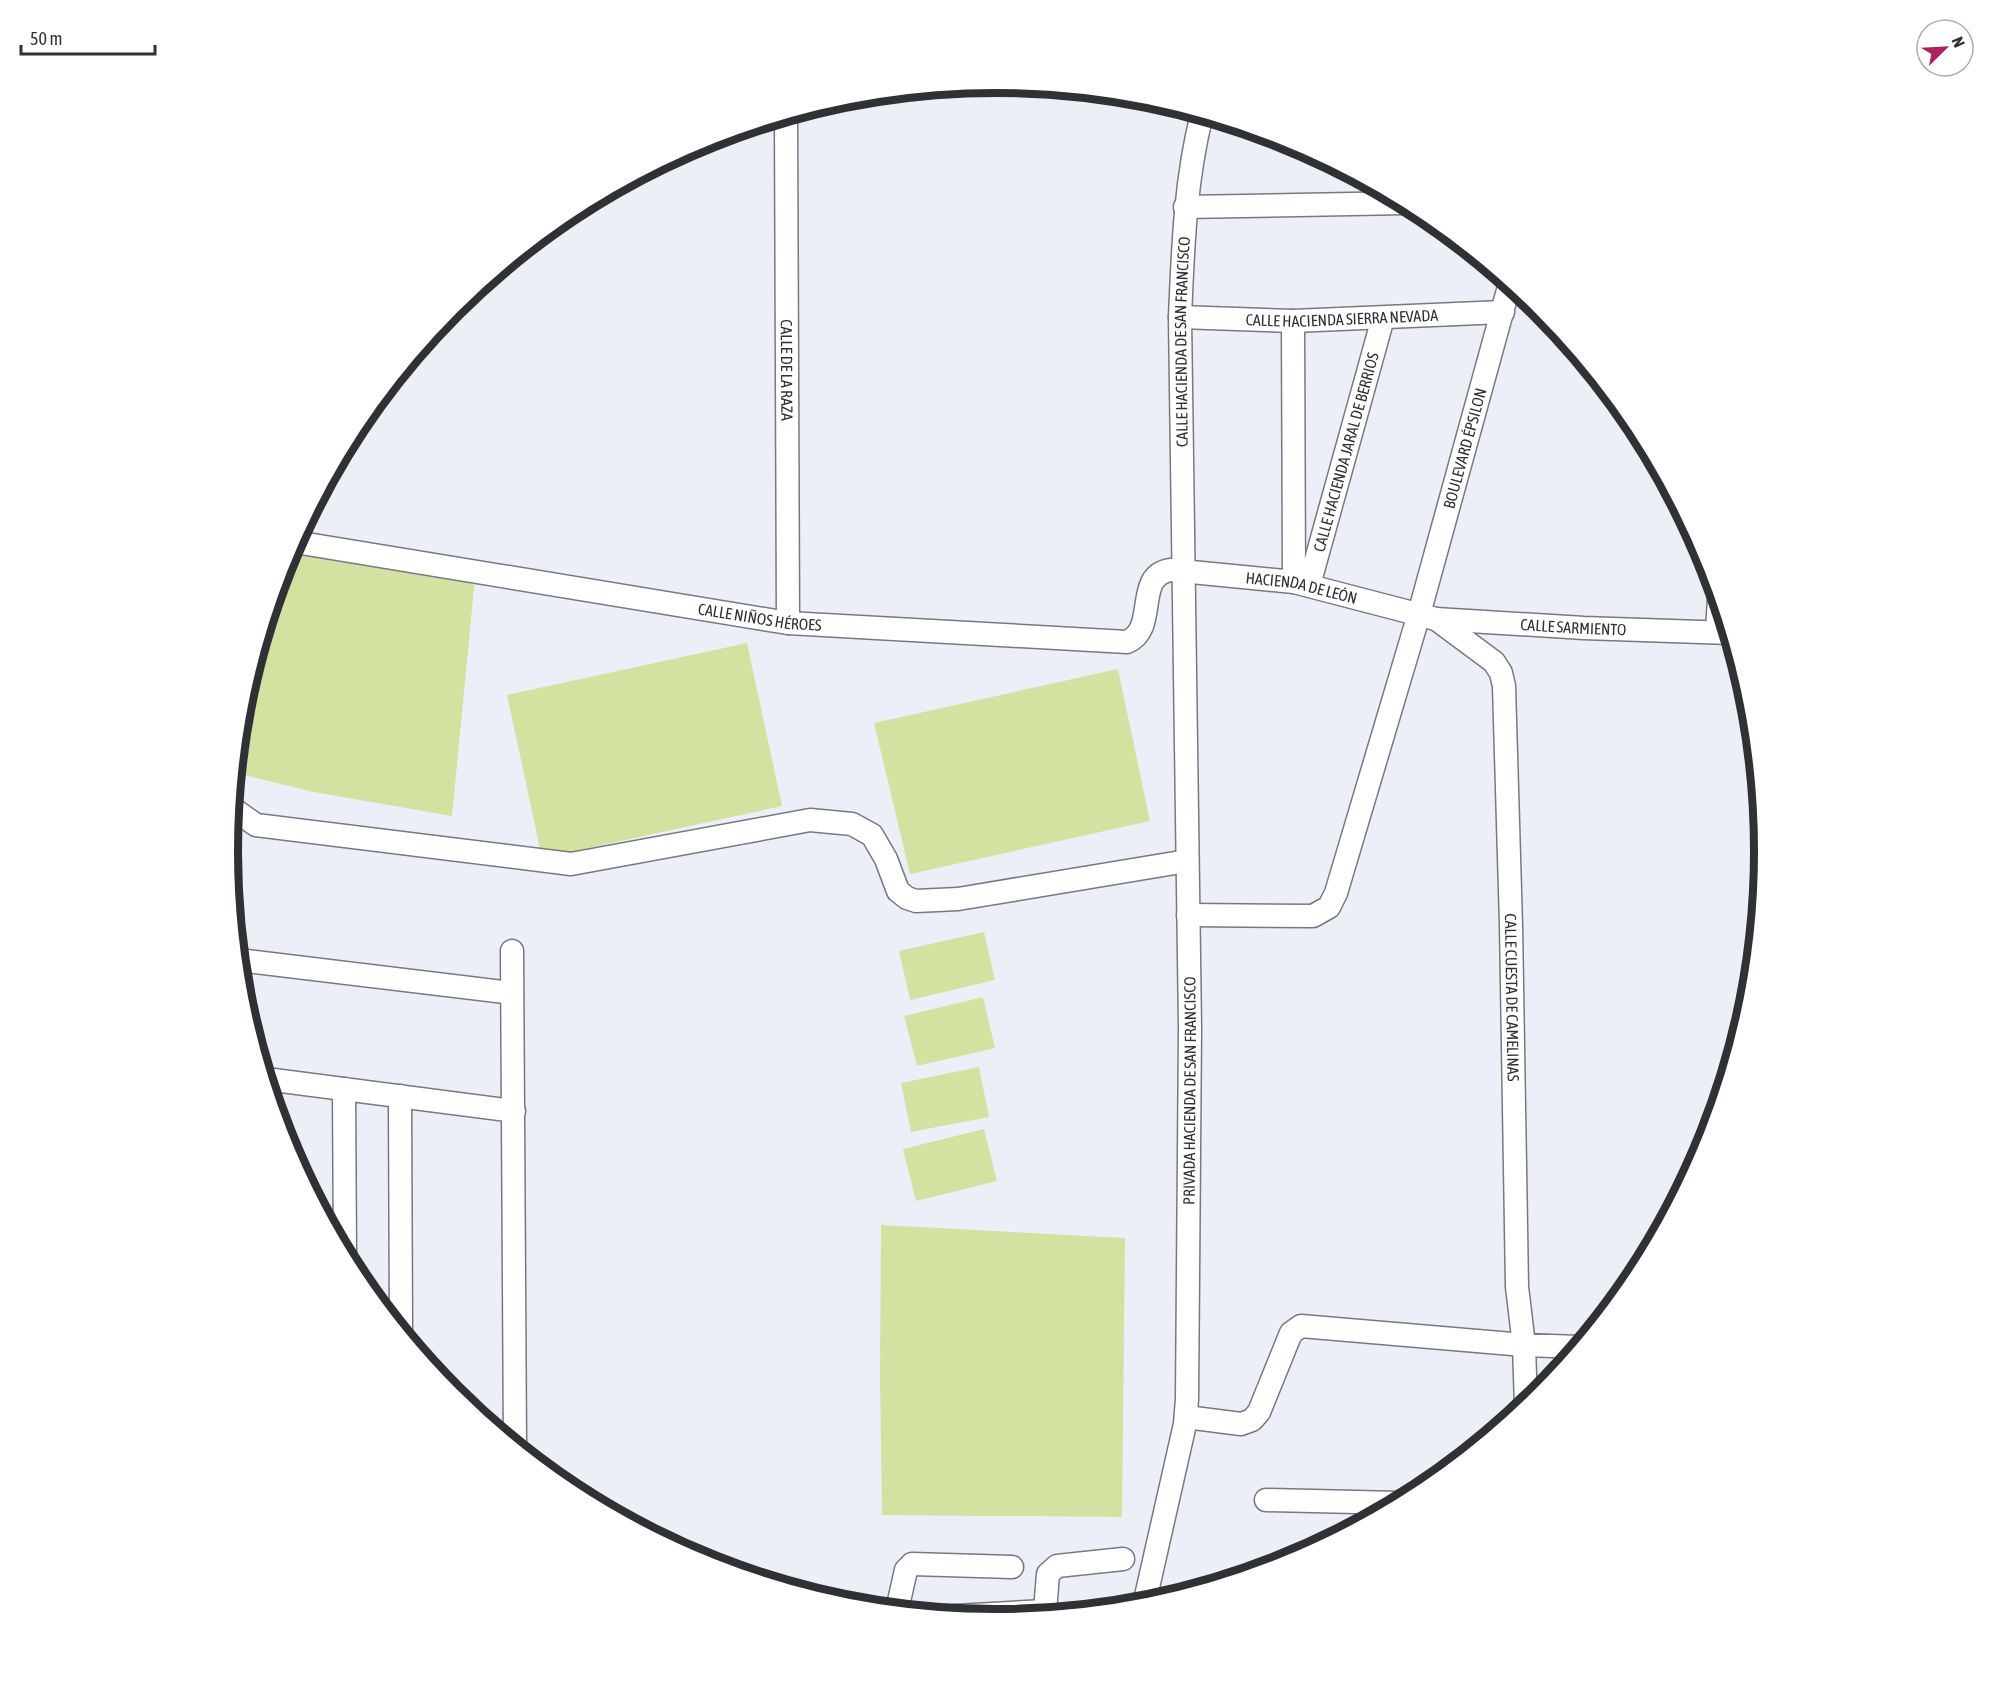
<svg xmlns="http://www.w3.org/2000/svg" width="1993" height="1702" font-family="'Asap Condensed',sans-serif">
  <rect width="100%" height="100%" fill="#edeff8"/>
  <g fill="#d2e2a0">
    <polygon points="289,552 475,578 452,816 314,792 236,773 243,701"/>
    <polygon points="747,643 782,806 542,858 507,695"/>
    <polygon points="1118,669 1150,821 910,874 874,723"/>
    <polygon points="984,932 995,980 910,1000 899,951"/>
    <polygon points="983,997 995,1048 917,1066 904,1016"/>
    <polygon points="979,1067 989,1117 911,1132 901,1083"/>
    <polygon points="984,1129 997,1181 916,1201 903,1149"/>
    <polygon points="881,1225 1125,1238 1122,1517 882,1515 880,1375"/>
  </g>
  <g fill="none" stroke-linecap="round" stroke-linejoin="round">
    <g stroke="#777981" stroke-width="25">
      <g id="minor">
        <path id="s1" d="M786,116L788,623"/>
        <polyline points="1185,207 1406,203"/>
        <path id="s2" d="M1180,317L1293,321L1503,312"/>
        <polyline points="1293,321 1294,582"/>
        <path id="s3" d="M295,542L788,623L1127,642C1159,629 1133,575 1171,570L1294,582L1436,619L1584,628L1730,633"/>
        <path id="s4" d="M1309,585L1383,318"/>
        <path id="s5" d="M1436,619L1494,662L1501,673L1504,686L1511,925L1517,1287L1524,1345L1526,1406"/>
        <polyline points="1717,632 1719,598"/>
        <polyline points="232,808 256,825 571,864 810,820 852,824 872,835 886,859 898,891 907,898 916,901 958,899 1187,861"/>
        <path id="s6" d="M1188,915L1313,916L1329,907L1336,893L1419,614L1510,283"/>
        <polyline points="512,951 515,1445"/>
        <polyline points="239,960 512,993"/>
        <polyline points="266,1079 514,1111"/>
        <polyline points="344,1089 345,1255"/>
        <polyline points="400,1096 401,1331"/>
        <polyline points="1186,1417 1241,1424 1252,1420 1259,1412 1291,1333 1301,1326 1524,1345 1579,1347"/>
        <polyline points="1266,1500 1399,1503"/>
        <path id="s7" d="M1144,1605L1185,1424L1187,1399L1190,1028L1180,317C1183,248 1185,181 1202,114"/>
        <polyline points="897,1610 906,1570 912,1564 1012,1567"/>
        <polyline points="1048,1614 1045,1611 1048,1574 1057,1566 1123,1559"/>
        <polyline points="956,1616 1045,1611"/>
      </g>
    </g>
    <use href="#minor" stroke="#fff" stroke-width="22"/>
  </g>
  <g text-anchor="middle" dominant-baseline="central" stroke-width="5" stroke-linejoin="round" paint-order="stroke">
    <g font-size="16" fill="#303134" stroke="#fff">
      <text stroke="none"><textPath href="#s2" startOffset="162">CALLE HACIENDA SIERRA NEVADA</textPath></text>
      <text stroke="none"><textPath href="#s7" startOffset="1268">CALLE HACIENDA DE SAN FRANCISCO</textPath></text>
      <text stroke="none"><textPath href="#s1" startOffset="254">CALLE DE LA RAZA</textPath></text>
      <text stroke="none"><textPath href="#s6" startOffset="622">BOULEVARD ÉPSILON</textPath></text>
      <text stroke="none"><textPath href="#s4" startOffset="138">CALLE HACIENDA JARAL DE BERRIOS</textPath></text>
      <text stroke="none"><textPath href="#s3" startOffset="1062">HACIENDA DE LEÓN</textPath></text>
      <text stroke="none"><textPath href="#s3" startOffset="471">CALLE NIÑOS HÉROES</textPath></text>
      <text stroke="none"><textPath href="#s3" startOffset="1338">CALLE SARMIENTO</textPath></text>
      <text stroke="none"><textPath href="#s5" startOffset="410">CALLE CUESTA DE CAMELINAS</textPath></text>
      <text stroke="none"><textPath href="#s7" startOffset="519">PRIVADA HACIENDA DE SAN FRANCISCO</textPath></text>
    </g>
  </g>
  <path d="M0 0H1993V1702H0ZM238 851a758 758 0 1 1 1516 0a758 758 0 1 1-1516 0Z" fill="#fff" fill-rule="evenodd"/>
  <path fill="none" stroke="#303134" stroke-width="8" d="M238 851a758 758 0 1 1 1516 0a758 758 0 1 1-1516 0Z"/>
  <g transform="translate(1945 48) rotate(66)"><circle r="28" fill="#ffffff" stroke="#acadae" stroke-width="1.5"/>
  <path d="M0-4.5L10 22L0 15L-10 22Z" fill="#ae215e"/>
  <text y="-9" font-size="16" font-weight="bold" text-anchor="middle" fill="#303134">N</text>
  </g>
  <path d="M21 45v9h134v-9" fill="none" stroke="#303134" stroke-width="3"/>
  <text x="30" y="45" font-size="18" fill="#303134" stroke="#ffffff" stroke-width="4.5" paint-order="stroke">50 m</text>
</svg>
